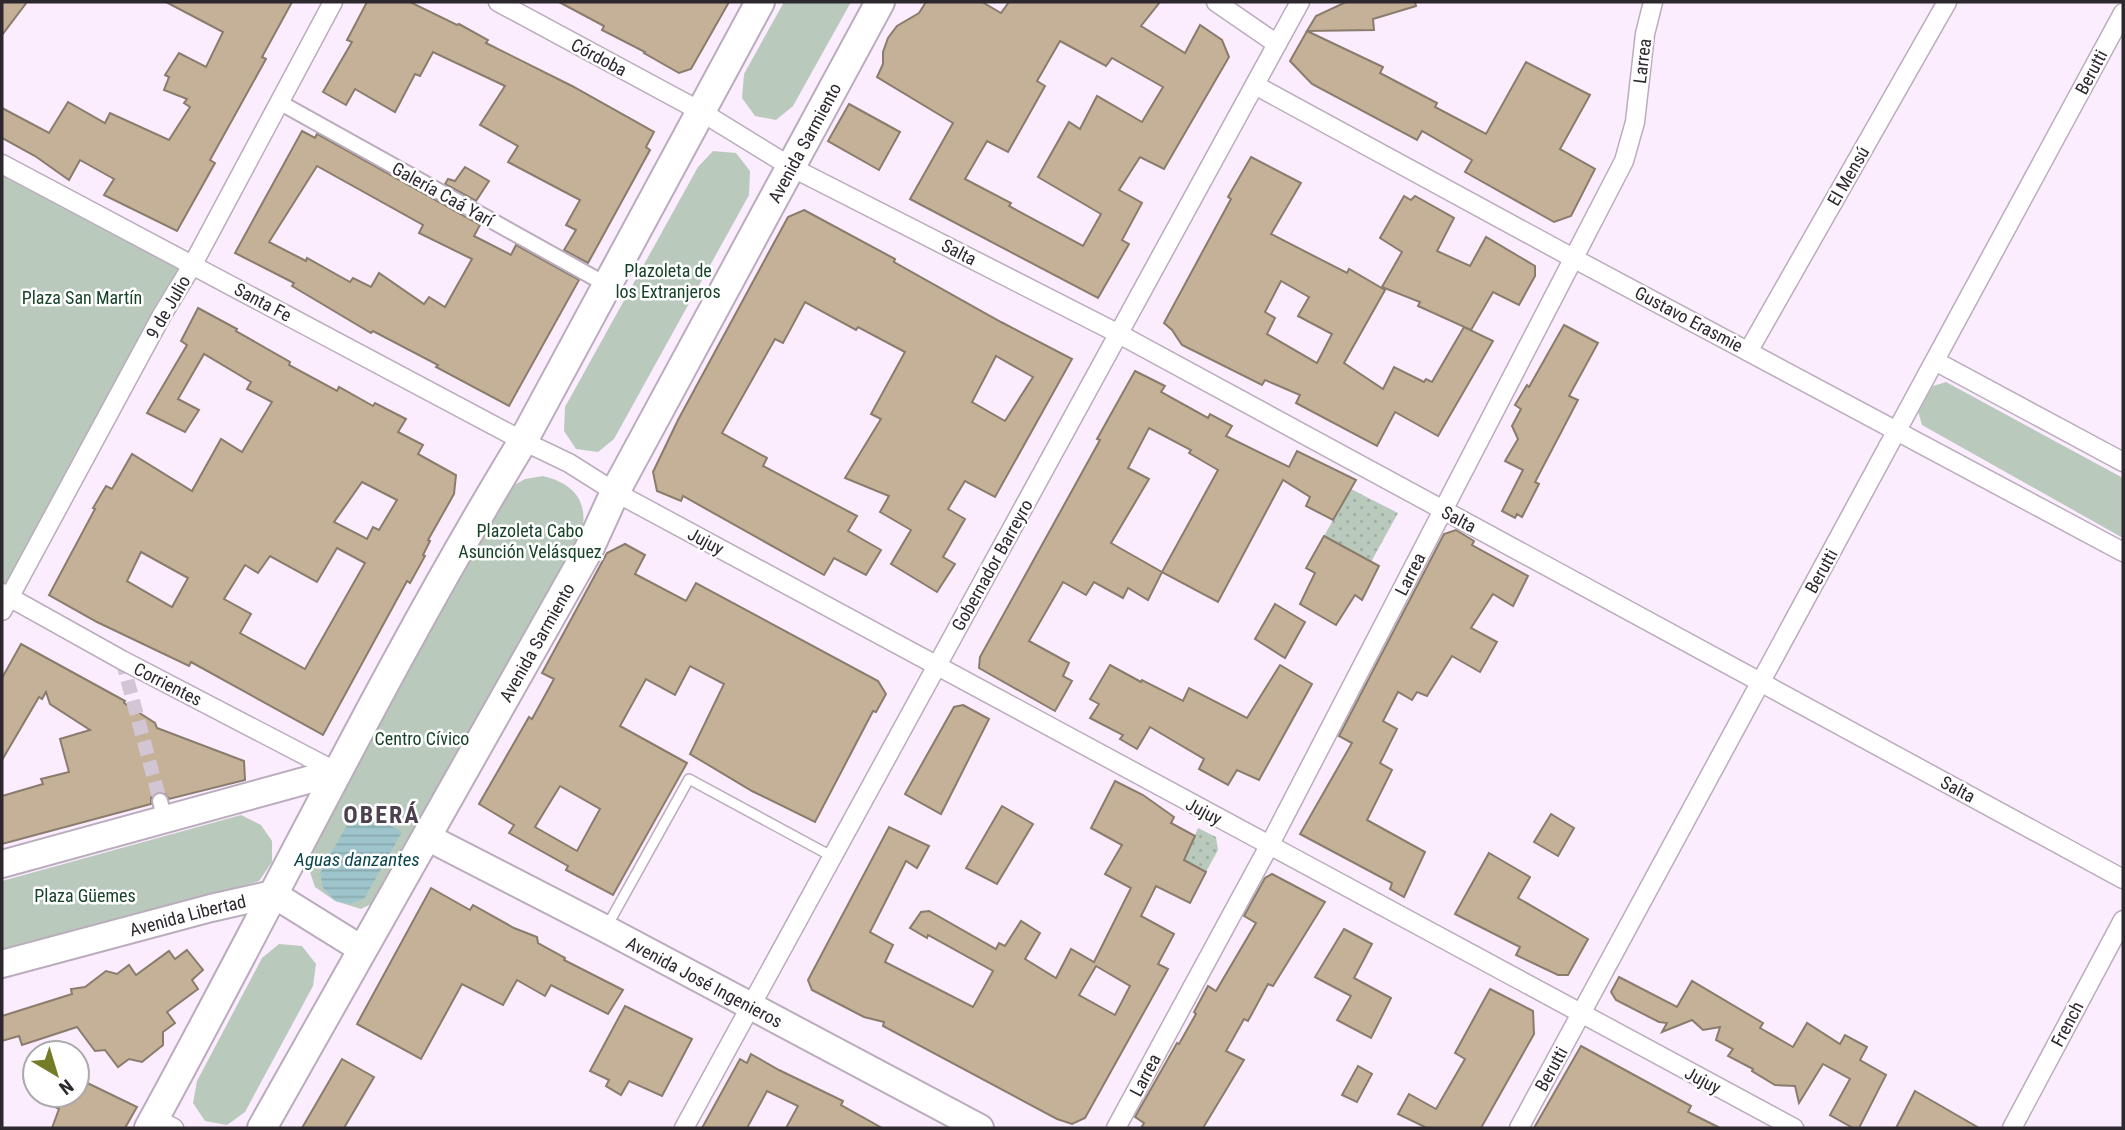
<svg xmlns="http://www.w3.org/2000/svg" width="2125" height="1130" font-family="'Roboto Condensed',sans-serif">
  <defs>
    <pattern id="grass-dots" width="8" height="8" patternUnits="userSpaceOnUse" patternTransform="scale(1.75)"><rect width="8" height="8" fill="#b9cabc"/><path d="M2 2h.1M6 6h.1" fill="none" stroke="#9faea2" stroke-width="1.8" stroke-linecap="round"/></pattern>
    <pattern id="water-rules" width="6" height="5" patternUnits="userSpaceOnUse" patternTransform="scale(1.75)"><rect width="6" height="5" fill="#9fc5cc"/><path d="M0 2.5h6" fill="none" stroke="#89a9b0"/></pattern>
  </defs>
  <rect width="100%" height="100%" fill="#fbecfe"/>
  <g fill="url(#grass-dots)">
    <polygon points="1351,489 1398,513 1371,562 1324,536"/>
    <polygon points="1198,828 1216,837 1218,850 1206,872 1184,860"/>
  </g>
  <g fill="#b9cabc">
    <polygon points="784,2 851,2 793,106 776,120 755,116 742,98 744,74"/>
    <polygon points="713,151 736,153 750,171 749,195 614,439 598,452 576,449 564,431 565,407 698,167"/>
    <polygon points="2,165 193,264 2,593"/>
    <polygon points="1946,382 2123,478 2123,538 1922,425 1918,411 1933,386"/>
    <path d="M543,476C579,485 590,506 580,542L384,898L361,909L335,901L315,887L306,860L509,488L525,479Z"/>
    <polygon points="241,815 261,825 272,841 272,862 259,881 208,898 2,956 2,881"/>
    <polygon points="279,944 302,946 316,964 313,986 245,1112 227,1125 205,1121 193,1103 197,1081 262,958"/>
  </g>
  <polygon fill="url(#water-rules)" points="357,807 402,832 364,899 350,904 336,901 323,888 320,873"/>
  <g fill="#c5b197" stroke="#897c6c" stroke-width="2" fill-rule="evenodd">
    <polygon points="2,2 27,2 2,35"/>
    <polygon points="166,2 292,2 262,57 266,59 210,160 215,163 177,231 104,195 114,179 80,160 69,180 35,156 2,138 2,108 49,133 68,102 105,123 110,113 169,140 190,107 184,103 187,99 164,90 169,77 165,75 179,53 206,67 223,32"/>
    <polygon points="367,2 410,2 457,25 459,24 488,40 486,43 572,86 654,132 646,147 650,150 588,263 564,250 576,230 566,225 580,200 508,162 518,146 480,125 505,86 503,85 433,52 420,76 415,74 395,112 355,89 346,105 323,92 352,42 347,40"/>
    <polygon points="559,2 729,2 691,69 679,73 644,53 645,52 602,30 604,26"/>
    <path d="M926,2H982L1001,13L1009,2H1160L1141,26L1185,53L1200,25L1222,40L1229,57L1164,169L1140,157L1119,190L1142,203L1122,240L1129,244L1098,298L910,199L953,123L877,77L883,64V52L888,38L897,26L919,13ZM1060,41L1106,66L1112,58L1163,87L1142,122L1097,96L1080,129L1069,122L1038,177L1101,214L1083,246L1009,206L1011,203L965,179L987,141L1008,152L1045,86L1037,81Z"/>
    <polygon points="1346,2 1415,2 1416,6 1373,19 1374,30 1307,31 1316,16"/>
    <polygon points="1307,31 1383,67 1380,73 1437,103 1435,107 1486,134 1526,62 1590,95 1560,149 1595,169 1571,216 1554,222 1465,172 1472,160 1422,131 1417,140 1312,84 1290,61"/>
    <polygon points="849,104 900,132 879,170 828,141"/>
    <path d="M302,131L315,138L317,134L480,225L474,236L511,255L516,245L579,280L509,406L436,367L438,365L373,331L371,333L292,286L294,283L235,253ZM317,166L423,225L419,233L472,259L445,307L429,297L424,304L379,273L371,287L353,278L350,282L307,258L306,261L269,242Z"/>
    <path d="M1251,157L1301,183L1271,234L1347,273L1349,269L1385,290L1344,363L1383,389L1394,367L1424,382L1426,379L1432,382L1464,327L1493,341L1438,436L1395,412L1377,446L1296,403L1300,395L1265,380L1262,385L1182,345L1172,330L1164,323L1231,199L1228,197ZM1281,281L1309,297L1298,316L1332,334L1317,363L1267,334L1275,318L1265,312Z"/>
    <polygon points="465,167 489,181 476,201 445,184 448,179 455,181"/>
    <polygon points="1404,196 1411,200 1415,196 1454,218 1437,251 1470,266 1486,237 1535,266 1535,276 1519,305 1493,292 1471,330 1418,306 1420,302 1382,287 1402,252 1380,238"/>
    <path d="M804,210L895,259L894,262L1001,322L1072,359L995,497L965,481L948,509L965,519L943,557L955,564L937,592L891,564L911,530L880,512L889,496L845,478L881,419L871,414L905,352L858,327L856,330L805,302L783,343L775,339L722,433L767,458L763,466L857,516L848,531L881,550L866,575L834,558L824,575L683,496L681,501L657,491L653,472L678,420L788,217ZM996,356L1033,377L1005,421L972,402Z"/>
    <path d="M198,308L237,329L236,331L290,362L289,365L337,391L339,387L373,406L375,403L406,419L398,432L423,445L418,454L456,475L454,494L428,540L430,541L423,555L425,556L410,583L407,581L323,735L191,662L189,666L97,622L49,595L95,509L93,508L106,486L112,489L132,454L192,491L221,439L242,452L272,402L247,389L251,382L204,354L178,399L199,410L185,432L147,413L187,345L181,341ZM362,482L397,500L379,530L373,527L367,539L334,522ZM337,548L365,563L305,669L240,633L251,614L224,599L245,565L258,573L270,556L317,582ZM141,552L188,578L172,607L127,581Z"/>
    <polygon points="1564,325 1598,343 1569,396 1578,400 1535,482 1539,484 1522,517 1517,514 1515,518 1502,511 1523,470 1505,461 1518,439 1512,426 1521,409 1515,405 1527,385 1529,387"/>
    <path d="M1135,371L1165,386L1161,392L1208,418L1210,414L1232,426L1226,436L1289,467L1297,451L1356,480L1333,520L1306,506L1310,497L1283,480L1218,602L1162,572L1148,600L1128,588L1123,598L1094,582L1086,595L1063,582L1029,641L1069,663L1063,676L1072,681L1055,711L979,668L980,657L1100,440L1097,439ZM1149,428L1191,450L1189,453L1218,470L1162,572L1111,543L1149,479L1128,468Z"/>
    <polygon points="1456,530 1474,541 1472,545 1528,576 1513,606 1493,594 1471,628 1497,642 1480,672 1452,656 1427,696 1417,692 1412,700 1398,692 1383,721 1397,729 1380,763 1392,770 1367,820 1425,852 1404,897 1390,889 1392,883 1300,834 1352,743 1339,736 1444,534"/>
    <polygon points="1324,536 1379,566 1362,600 1355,595 1336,625 1300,604 1315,573 1306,568"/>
    <path d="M625,544L645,555L635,574L686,601L696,583L878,681L886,694L876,712L873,711L815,822L752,791L690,754L724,684L690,666L675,695L646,679L620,726L687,763L613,895L566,870L568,866L509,833L514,825L479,804L529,717L532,719L554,679L542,673L607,553ZM560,786L600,809L577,851L535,827Z"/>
    <polygon points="1275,604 1305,622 1285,658 1255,639"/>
    <polygon points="21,644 125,701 124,703 155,723 157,728 244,761 245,780 169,799 163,792 157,792 151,798 151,804 2,844 2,796 43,784 41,779 69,772 60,739 90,730 50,704 46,692 42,699 39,697 2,760 2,678"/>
    <polygon points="1110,665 1141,682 1142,680 1183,701 1189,688 1247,718 1280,665 1312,684 1259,780 1237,770 1228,785 1199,769 1204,759 1150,727 1137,749 1120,739 1123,735 1090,718 1099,704 1090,699"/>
    <polygon points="963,705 989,719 941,814 905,794 954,707"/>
    <path d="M1115,781L1143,795L1174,817L1171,823L1195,836L1184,860L1206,872L1190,903L1156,886L1141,916L1174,934L1158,964L1168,969L1085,1118L1072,1124L1057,1119L883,1026L884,1022L864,1017L812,990L808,980L889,827L929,846L917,868L906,861L870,932L893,945L885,962L973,1007L993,971L928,935L927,938L910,928L921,912L929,911L996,949L999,943L1005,946L1021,921L1040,933L1025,959L1056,978L1071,949L1094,962L1131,888L1105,874L1122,845L1091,828ZM1096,966L1130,986L1115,1015L1079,995Z"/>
    <polygon points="1002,806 1033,824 997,884 966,868"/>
    <polygon points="1551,814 1574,828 1558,856 1534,842"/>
    <polygon points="1489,853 1530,877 1518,898 1588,939 1568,975 1558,975 1516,955 1520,947 1455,914"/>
    <polygon points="1272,874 1325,902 1273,986 1268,984 1248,1021 1244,1019 1226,1051 1244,1060 1203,1128 1141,1128 1144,1123 1135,1117 1177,1043 1179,1044 1196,1014 1194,1012 1208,986 1216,991 1256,923 1244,916 1265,878"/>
    <polygon points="431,888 470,910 473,905 514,928 537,937 538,943 565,958 564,960 623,990 608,1014 551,985 545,996 517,980 503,1005 462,984 421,1059 357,1024"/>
    <polygon points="1344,929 1372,944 1354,978 1391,998 1371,1038 1337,1020 1351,996 1315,977"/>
    <polygon points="187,950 203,970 192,980 198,989 167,1012 175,1023 163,1032 163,1045 142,1062 129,1059 118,1067 105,1050 95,1051 77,1027 22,1045 19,1036 2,1041 2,1016 72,994 71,989 85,987 106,971 117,974 129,965 136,975 169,951 175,959"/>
    <polygon points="1619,977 1677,1007 1692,981 1763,1023 1760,1028 1793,1047 1807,1023 1840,1044 1845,1035 1867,1047 1860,1060 1886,1075 1859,1128 1853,1128 1830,1115 1850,1079 1823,1064 1799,1103 1795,1086 1775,1085 1752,1071 1753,1069 1728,1056 1733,1049 1716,1040 1720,1027 1703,1030 1692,1020 1662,1032 1667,1023 1659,1022 1616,1000 1611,992"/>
    <polygon points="1490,989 1533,1011 1534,1034 1481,1128 1427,1128 1398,1114 1409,1094 1436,1109 1465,1059 1455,1053"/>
    <polygon points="625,1006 692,1039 662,1096 629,1081 621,1095 606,1086 609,1080 590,1071"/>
    <polygon points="1581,1046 1691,1106 1688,1112 1720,1128 1534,1128"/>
    <polygon points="751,1054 779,1070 843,1101 841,1105 882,1128 786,1128 798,1106 767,1091 747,1128 702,1128 740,1059 747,1063"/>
    <polygon points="342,1059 374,1077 344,1128 302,1128"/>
    <polygon points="1358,1066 1372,1074 1357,1102 1342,1095"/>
    <polygon points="77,1078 137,1107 125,1128 52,1128 59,1109 33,1095 77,1095"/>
    <polygon points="1915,1091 1979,1128 1896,1128"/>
  </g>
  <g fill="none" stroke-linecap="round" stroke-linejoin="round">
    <polyline stroke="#d2c5d4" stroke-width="14" stroke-dasharray="14 7" stroke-linecap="butt" points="122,660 160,801"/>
    <g stroke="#baacbd" stroke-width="12">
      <polyline id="service" points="606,928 689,779 833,857"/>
    </g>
    <g stroke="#baacbd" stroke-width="18">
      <g id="pedestrian">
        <polyline points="279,102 607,285"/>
        <polyline points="160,801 165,820"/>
      </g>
    </g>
    <g stroke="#baacbd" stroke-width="21">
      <g id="minor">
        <polyline points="498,2 700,111 791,167 1119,334 2123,879"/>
        <polyline points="1216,2 1277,44"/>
        <polyline points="1255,85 1573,258 2123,552"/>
        <polyline points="2,164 523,441 569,463 615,492 1794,1128"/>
        <polyline points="1749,350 1947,2"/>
        <polyline points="1935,361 2123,462"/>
        <polyline points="2,593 122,660 337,772"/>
        <polyline points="2,611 162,315 193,264 333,2"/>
        <polyline points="155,1118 174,1128"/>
        <polyline points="684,1128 1300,2"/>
        <polyline points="1116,1128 1269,846 1624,161 1635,122 1645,34 1653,2"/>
        <polyline points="1519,1128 2123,13"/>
        <polyline points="2012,1128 2123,920"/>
      </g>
    </g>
    <g stroke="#baacbd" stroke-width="30">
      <g id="secondary">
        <path id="s1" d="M427,837L606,929L980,1128"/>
        <polyline points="2,864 337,772"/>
        <path id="s2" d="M2,964L211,908L273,894L363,950"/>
      </g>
    </g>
    <g stroke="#baacbd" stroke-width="32">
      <g id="primary">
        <path d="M149,1128C274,900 387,664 523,441L760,2"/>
        <path id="s3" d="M262,1128L590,547L615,492L880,2"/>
      </g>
    </g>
    <use href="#service" stroke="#fff" stroke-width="9"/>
    <use href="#pedestrian" stroke="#fff" stroke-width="14"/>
    <use href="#minor" stroke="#fff" stroke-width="18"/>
    <use href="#secondary" stroke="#fff" stroke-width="26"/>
    <use href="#primary" stroke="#fff" stroke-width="28"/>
  </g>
  <g text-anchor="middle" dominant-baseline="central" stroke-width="5" stroke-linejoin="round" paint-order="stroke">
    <g font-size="18" fill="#2d272e" stroke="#fff">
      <text transform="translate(599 57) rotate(28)">Córdoba</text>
      <text transform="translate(1642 61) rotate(-83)">Larrea</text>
      <text transform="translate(2091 72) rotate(-62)">Berutti</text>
      <text stroke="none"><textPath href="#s3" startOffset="1125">Avenida Sarmiento</textPath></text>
      <text transform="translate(1848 176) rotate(-60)">El Mensú</text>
      <text transform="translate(443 194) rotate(29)">Galería Caá Yarí</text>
      <text transform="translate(959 252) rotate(27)">Salta</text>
      <text transform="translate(263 302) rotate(28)">Santa Fe</text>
      <text transform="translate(168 307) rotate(-60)">9 de Julio</text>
      <text transform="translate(1689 319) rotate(28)">Gustavo Erasmie</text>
      <text transform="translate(1459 519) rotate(28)">Salta</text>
      <text transform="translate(706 541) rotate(28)">Jujuy</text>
      <text transform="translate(992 565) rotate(-61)">Gobernador Barreyro</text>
      <text transform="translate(1821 571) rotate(-61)">Berutti</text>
      <text transform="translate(1410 574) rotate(-63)">Larrea</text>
      <text stroke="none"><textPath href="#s3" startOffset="558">Avenida Sarmiento</textPath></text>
      <text transform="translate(168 684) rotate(27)">Corrientes</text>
      <text transform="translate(1958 789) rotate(28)">Salta</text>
      <text transform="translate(1204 811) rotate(28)">Jujuy</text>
      <text stroke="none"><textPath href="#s2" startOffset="192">Avenida Libertad</textPath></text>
      <text stroke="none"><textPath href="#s1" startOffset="313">Avenida José Ingenieros</textPath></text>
      <text transform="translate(2067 1024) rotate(-62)">French</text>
      <text transform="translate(1551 1069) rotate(-61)">Berutti</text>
      <text transform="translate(1145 1075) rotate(-62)">Larrea</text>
      <text transform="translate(1703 1080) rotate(28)">Jujuy</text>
    </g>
    <g font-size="18" fill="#164325" stroke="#fff">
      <text x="668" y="270">Plazoleta de<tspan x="668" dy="21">los Extranjeros</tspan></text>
      <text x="82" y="297">Plaza San Martín</text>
      <text x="530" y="530">Plazoleta Cabo<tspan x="530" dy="21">Asunción Velásquez</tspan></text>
      <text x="422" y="738">Centro Cívico</text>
      <text x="85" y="895">Plaza Güemes</text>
    </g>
    <g font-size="19" font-style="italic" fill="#0a444d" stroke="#fff">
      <text x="357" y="859">Aguas danzantes</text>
    </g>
    <g font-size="24" font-weight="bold" letter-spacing="2" fill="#4d4150" stroke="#fff">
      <text x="382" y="815">OBERÁ</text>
    </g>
  </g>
  <rect width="2125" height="1130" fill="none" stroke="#2d272e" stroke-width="7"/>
  <g transform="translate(56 1074) rotate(142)"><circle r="33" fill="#ffffff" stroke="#aba9ab" stroke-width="2"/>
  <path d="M0-5L12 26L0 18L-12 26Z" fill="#757c27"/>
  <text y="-10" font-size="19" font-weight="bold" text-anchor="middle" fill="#2d272e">N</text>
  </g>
</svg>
